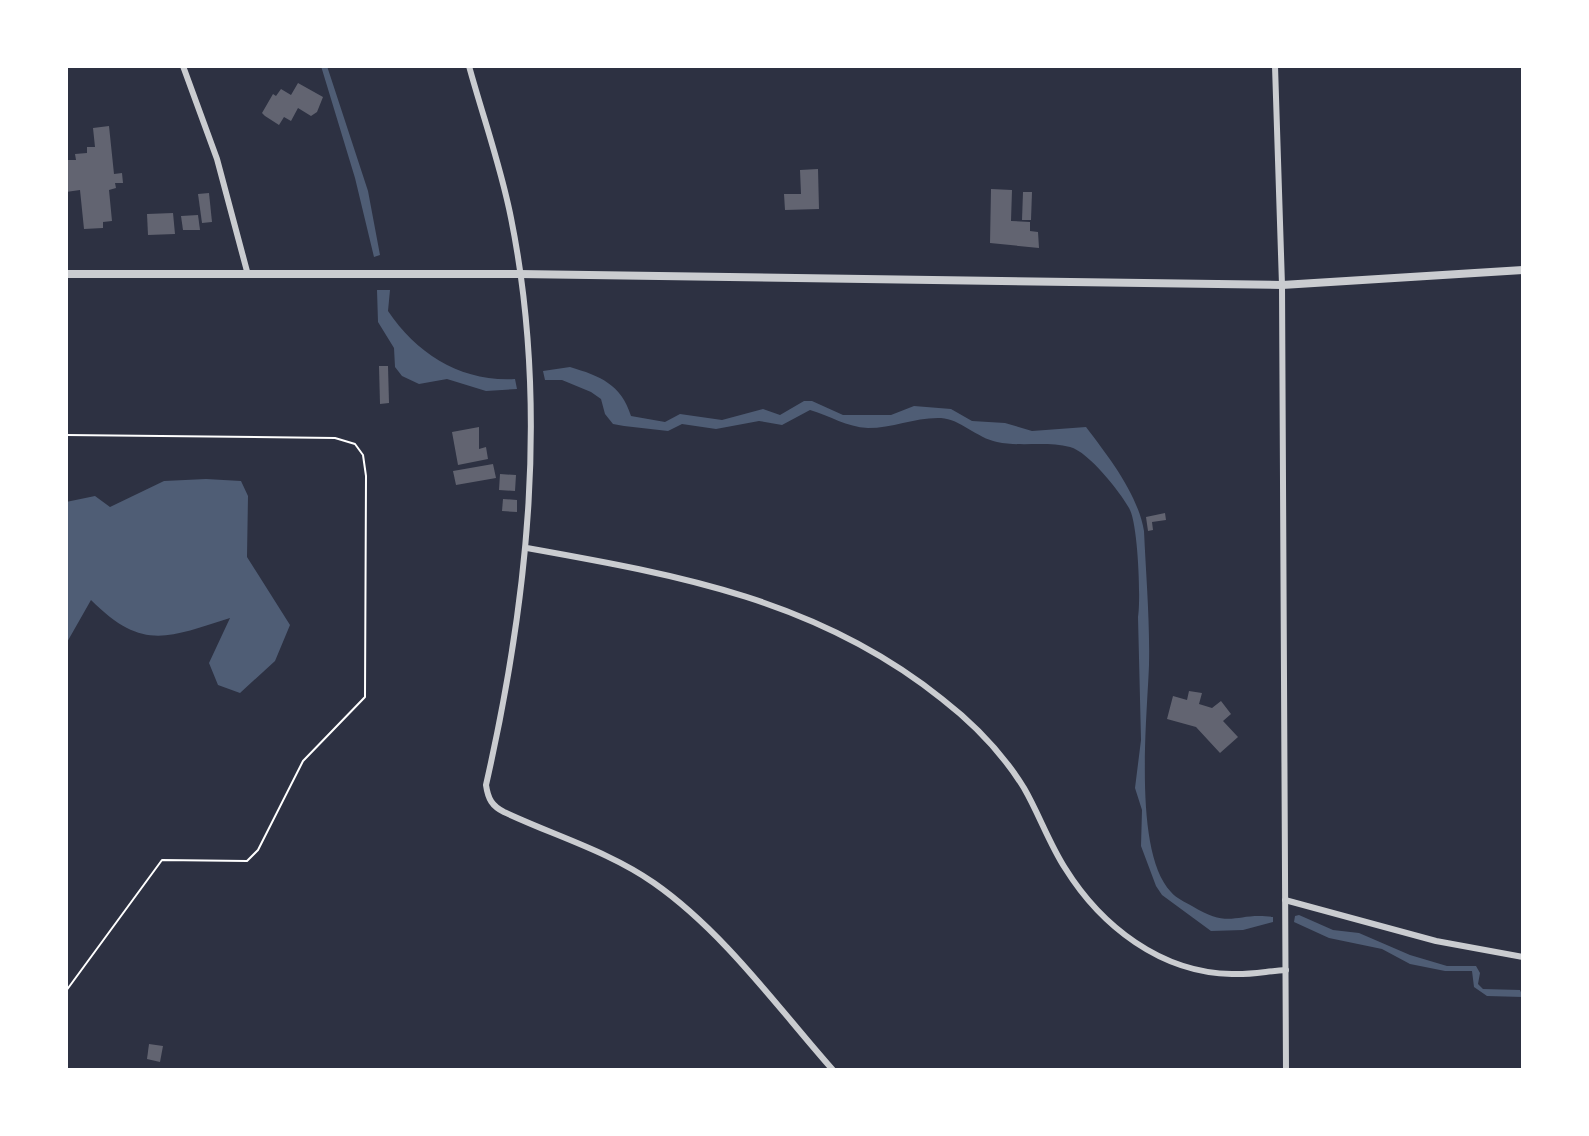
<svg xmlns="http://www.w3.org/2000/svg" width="1589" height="1136" font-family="'Open Sans',sans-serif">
  <rect width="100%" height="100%" fill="#2d3142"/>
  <g fill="#4f5d75">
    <polygon points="321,66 327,66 368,191 380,255 374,257 355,178"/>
    <path d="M377,290H390L388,311C417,354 461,382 515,379L517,389L486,391L447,379L419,384L402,376L395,367L394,348L378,322Z"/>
    <path d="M570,367C600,376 621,384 631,416L665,422L680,414L722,420L763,409L780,415L804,401H812L843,415H891L914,406L951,409L972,421L1005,423L1032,431L1086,427C1108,456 1138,494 1144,531C1146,575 1150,621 1149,665C1147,720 1133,852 1171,892C1176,898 1185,902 1192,906C1231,930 1235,912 1273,917V922L1243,930L1211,931L1162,895L1156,886L1141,846L1142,810L1135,788L1141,740L1138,617C1141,600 1138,522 1129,508C1120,492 1089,452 1070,447C1047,441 1020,447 997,442C977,438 960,419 941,418C916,417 893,428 868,428C846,427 831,416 810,410L782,425L759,421L716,429L682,424L668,431L624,426L613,424L605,414L601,399L591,392L562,380H545L543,371Z"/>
    <path d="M206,479L241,481L248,496L247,557L290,625L275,661L240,693L218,685L209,663L230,618C167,638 142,651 91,600L66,644V502L95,496L110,507L164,481Z"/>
    <polygon points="1299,915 1333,930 1359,933 1410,955 1447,966 1476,966 1480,973 1478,984 1483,989 1520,990 1523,997 1487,996 1474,987 1472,971 1445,971 1410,964 1382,949 1329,938 1294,922 1295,916"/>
  </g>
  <g fill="#626471">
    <polygon points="298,83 323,97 317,112 311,116 298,108 291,121 284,117 279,125 265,116 262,113 273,94 276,96 281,89 291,95"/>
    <polygon points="109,126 114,174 122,173 123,183 115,183 116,188 109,190 112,221 103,222 103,228 84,229 80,190 66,192 67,160 76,160 75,154 87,153 87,147 95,147 93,128"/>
    <polygon points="818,169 819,209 785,210 784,194 801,194 800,170"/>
    <polygon points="991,189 1012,190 1011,221 1030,222 1030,231 1038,232 1039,248 990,243"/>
    <polygon points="1023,192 1032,192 1031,220 1022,220"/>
    <polygon points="209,193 212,222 202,223 198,194"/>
    <polygon points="173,213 175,234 148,235 147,214"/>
    <polygon points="198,215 200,230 183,230 181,216"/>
    <polygon points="379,366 388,366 389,403 380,404"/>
    <polygon points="479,427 479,449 486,447 488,459 458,465 452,432"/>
    <polygon points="493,464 496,478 456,485 453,471"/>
    <polygon points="500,474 516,475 515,491 499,490"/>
    <polygon points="503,499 517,500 517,512 502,511"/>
    <polygon points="1165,513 1166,520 1152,522 1153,530 1148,531 1146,517"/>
    <polygon points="1189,691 1202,693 1199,704 1212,708 1221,701 1231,714 1223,721 1238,737 1220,753 1196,727 1167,719 1173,696 1187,700"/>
    <polygon points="149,1044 163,1046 160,1062 147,1059"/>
  </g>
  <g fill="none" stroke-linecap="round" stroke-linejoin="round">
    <polyline stroke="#fff" stroke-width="2" points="66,435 335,438 355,444 363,455 366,476 365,697 303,761 258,850 247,861 162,860 66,991"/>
    <g stroke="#caccd0" stroke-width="6">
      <polyline points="183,66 217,159 248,275"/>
      <path d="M469,66C483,117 501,167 511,218C549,407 528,600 486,785C488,799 492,806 504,812C555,836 608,851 654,883C724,932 778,1008 833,1070"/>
      <polyline points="1275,66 1282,285 1286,1070"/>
      <path d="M527,548C678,575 819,600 942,699C973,723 1003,754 1024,788C1039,814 1049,843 1065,868C1101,926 1161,973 1232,974C1250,975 1268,971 1286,970"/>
      <polyline points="1285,900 1436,941 1523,957"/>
    </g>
    <polyline stroke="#caccd0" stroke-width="8" points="66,274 519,274 1282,285 1523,270"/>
  </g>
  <rect width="1589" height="1136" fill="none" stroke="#ffffff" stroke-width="136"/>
</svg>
